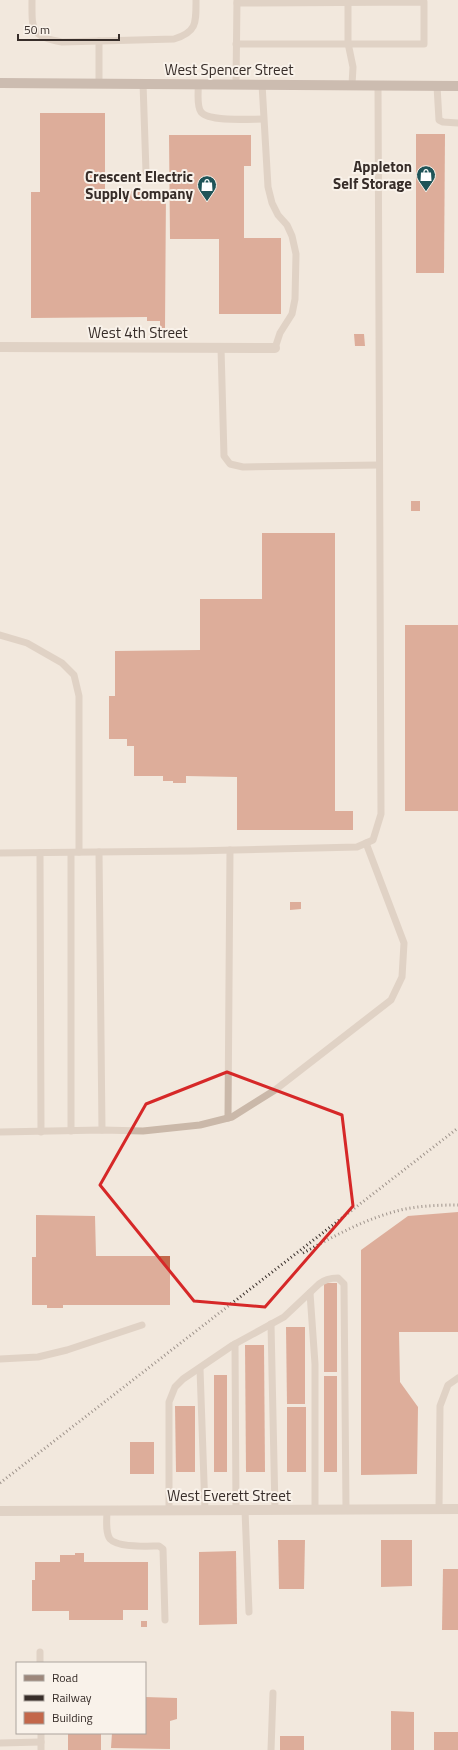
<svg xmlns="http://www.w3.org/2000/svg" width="458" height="1750" font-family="'Titillium Web',sans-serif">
  <rect width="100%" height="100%" fill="#f2e8dd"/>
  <g fill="#c3674a">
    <polygon points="40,113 105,113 105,191 166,191 165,328 160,328 160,321 147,321 147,317 31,318 31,192 40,192"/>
    <polygon points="416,134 445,134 444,273 416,273"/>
    <polygon points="169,135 251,135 251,166 244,166 244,238 281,238 281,314 219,314 219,239 170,239"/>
    <polygon points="354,334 364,334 365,346 355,346"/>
    <rect x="411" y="501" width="9" height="10"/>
    <polygon points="262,533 335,533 335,811 353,811 353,830 237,830 237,777 186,776 186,783 173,783 173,781 163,781 163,776 134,776 134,746 127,746 127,739 109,739 109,696 115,696 115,651 200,650 200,599 262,599"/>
    <rect x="405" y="625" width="53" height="186"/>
    <polygon points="290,902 301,902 301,909 290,910"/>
    <polygon points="458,1212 458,1332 399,1332 400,1382 418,1407 417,1474 361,1475 361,1250 408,1216"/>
    <polygon points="36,1215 95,1216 96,1256 170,1256 170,1305 63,1305 63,1308 47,1308 47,1305 32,1305 32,1257 36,1257"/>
    <rect x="324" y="1283" width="13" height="89"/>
    <polygon points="286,1327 305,1327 305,1404 287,1404"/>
    <polygon points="245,1345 264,1345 265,1472 246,1472"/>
    <rect x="214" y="1375" width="13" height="97"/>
    <rect x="324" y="1376" width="13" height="96"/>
    <polygon points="175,1406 195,1406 195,1472 176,1472"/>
    <rect x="287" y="1407" width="19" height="65"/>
    <rect x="130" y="1442" width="24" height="32"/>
    <polygon points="278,1540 305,1540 304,1589 279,1589"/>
    <polygon points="381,1540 412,1540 412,1586 381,1587"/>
    <polygon points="236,1551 237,1624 199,1625 199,1552"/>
    <polygon points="75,1553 84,1553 84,1562 148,1562 148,1610 123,1610 123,1620 69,1620 69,1611 32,1611 32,1580 35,1580 35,1562 60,1562 60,1555 75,1555"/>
    <polygon points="443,1569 458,1569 458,1630 442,1630"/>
    <rect x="141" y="1621" width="6" height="6"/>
    <polygon points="145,1697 177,1698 177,1719 170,1721 170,1749 111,1748 112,1733 145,1733"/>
    <polygon points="391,1711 414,1712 414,1750 391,1750"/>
    <rect x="434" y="1732" width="24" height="18"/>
    <rect x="68" y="1733" width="33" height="17"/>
    <rect x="280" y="1736" width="24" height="14"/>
  </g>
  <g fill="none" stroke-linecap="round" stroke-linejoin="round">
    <g stroke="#cab8a9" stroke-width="7">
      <path d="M32,0C32,29 30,37 62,42L174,39C197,32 196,23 196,0"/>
      <polyline points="348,0 348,43 353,67 352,85"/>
      <polyline points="99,41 99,83"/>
      <polyline points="236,44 424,44 424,2 237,3"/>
      <polyline points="143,83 146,172"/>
      <path d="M198,84C199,91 196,105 201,112C209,122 250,119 263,119"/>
      <polyline points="236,84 237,0"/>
      <polyline points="262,84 268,187 272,203 278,215 287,225 292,236 296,254 295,299 292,314 280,333 275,348"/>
      <polyline points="437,86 439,120 443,122 458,123"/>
      <polyline points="221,348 224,456 230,464 243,467 379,465"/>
      <polyline points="0,635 27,643 62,663 74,675 79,696 79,852"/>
      <polyline points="99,852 102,1130"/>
      <polyline points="0,853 191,851 357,847 373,840 381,814 378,85"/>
      <polyline points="40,853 41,1132"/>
      <polyline points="71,853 71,1131"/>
      <polyline points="228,1118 230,850"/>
      <polyline points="0,1132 102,1130 143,1131 200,1125 232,1117 275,1090 391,1000 402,977 404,943 366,843"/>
      <polyline points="310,1293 315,1364 315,1509"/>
      <polyline points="271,1324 275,1510"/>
      <polyline points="235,1344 236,1510"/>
      <polyline points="0,1359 38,1357 67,1350 142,1325"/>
      <polyline points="200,1369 205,1510"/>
      <polyline points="439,1509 440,1406 448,1385 458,1378"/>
      <path d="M107,1510C107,1518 105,1532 110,1539C118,1548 148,1546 159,1546L163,1549L165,1620"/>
      <path d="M169,1510V1402L175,1387L183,1379L233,1345L284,1317L319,1284C325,1279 331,1278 338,1278L344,1284L346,1509"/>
      <polyline points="245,1510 249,1612"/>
      <polyline points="40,1652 40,1663"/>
      <polyline points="41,1733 41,1750"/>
      <polyline points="0,1743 41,1742"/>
      <polyline points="271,1750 273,1693"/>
    </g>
    <g stroke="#cab8a9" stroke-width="10">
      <polyline points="0,347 275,348"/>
      <polyline points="0,1511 458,1509"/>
    </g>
    <polyline stroke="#9d877b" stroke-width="10" points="0,83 458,86"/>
    <g stroke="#372d29" stroke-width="3" stroke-dasharray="1 3" stroke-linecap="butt">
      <path d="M303,1253C331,1238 359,1222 390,1213C411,1206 436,1205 458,1205"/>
      <polyline points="0,1483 458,1128"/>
    </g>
  </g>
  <path d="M0 0H458V1750H0ZM227,1072L342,1115L353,1206L265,1307L194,1301L100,1185L146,1104Z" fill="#f2e8dd" fill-opacity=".55" fill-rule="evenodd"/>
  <path fill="none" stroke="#d62828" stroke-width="3" stroke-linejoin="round" d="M227,1072L342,1115L353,1206L265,1307L194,1301L100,1185L146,1104Z"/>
  <defs>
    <g id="shop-pin" transform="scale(1)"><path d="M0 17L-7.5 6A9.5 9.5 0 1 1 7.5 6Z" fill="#1f5458" stroke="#f9f2ea"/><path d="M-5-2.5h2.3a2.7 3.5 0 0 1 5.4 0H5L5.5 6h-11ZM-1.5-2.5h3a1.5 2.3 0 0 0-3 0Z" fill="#fff"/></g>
  </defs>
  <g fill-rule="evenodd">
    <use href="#shop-pin" x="426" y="175"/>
    <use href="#shop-pin" x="207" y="185"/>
  </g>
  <g text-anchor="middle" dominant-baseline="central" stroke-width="4" stroke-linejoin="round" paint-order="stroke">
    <g font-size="15" fill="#372d29" stroke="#f9f2ea">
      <text x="229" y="69">West Spencer Street</text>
      <text x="138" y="332">West 4th Street</text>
      <text x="229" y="1495">West Everett Street</text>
    </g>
    <g font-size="15" font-weight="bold" fill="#372d29" stroke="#f9f2ea" text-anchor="end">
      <text x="412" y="166">Appleton<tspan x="412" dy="17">Self Storage</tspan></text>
      <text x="193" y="176">Crescent Electric<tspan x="193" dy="17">Supply Company</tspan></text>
    </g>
  </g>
  <rect x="16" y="1662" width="130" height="72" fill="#f9f2ea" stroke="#aba39d"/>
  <rect x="24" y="1675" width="20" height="6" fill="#9d877b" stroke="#aba39d"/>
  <text x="52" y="1682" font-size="12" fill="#372d29">Road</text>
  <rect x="24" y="1695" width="20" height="6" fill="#372d29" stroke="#aba39d"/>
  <text x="52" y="1702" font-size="12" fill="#372d29">Railway</text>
  <rect x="24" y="1712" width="20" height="12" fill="#c3674a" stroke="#aba39d"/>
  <text x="52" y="1722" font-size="12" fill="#372d29">Building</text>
  <path d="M18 34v6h101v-6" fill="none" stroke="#372d29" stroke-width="2"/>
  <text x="24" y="34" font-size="12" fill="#372d29" stroke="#f9f2ea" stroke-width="3" paint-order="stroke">50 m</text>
</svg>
